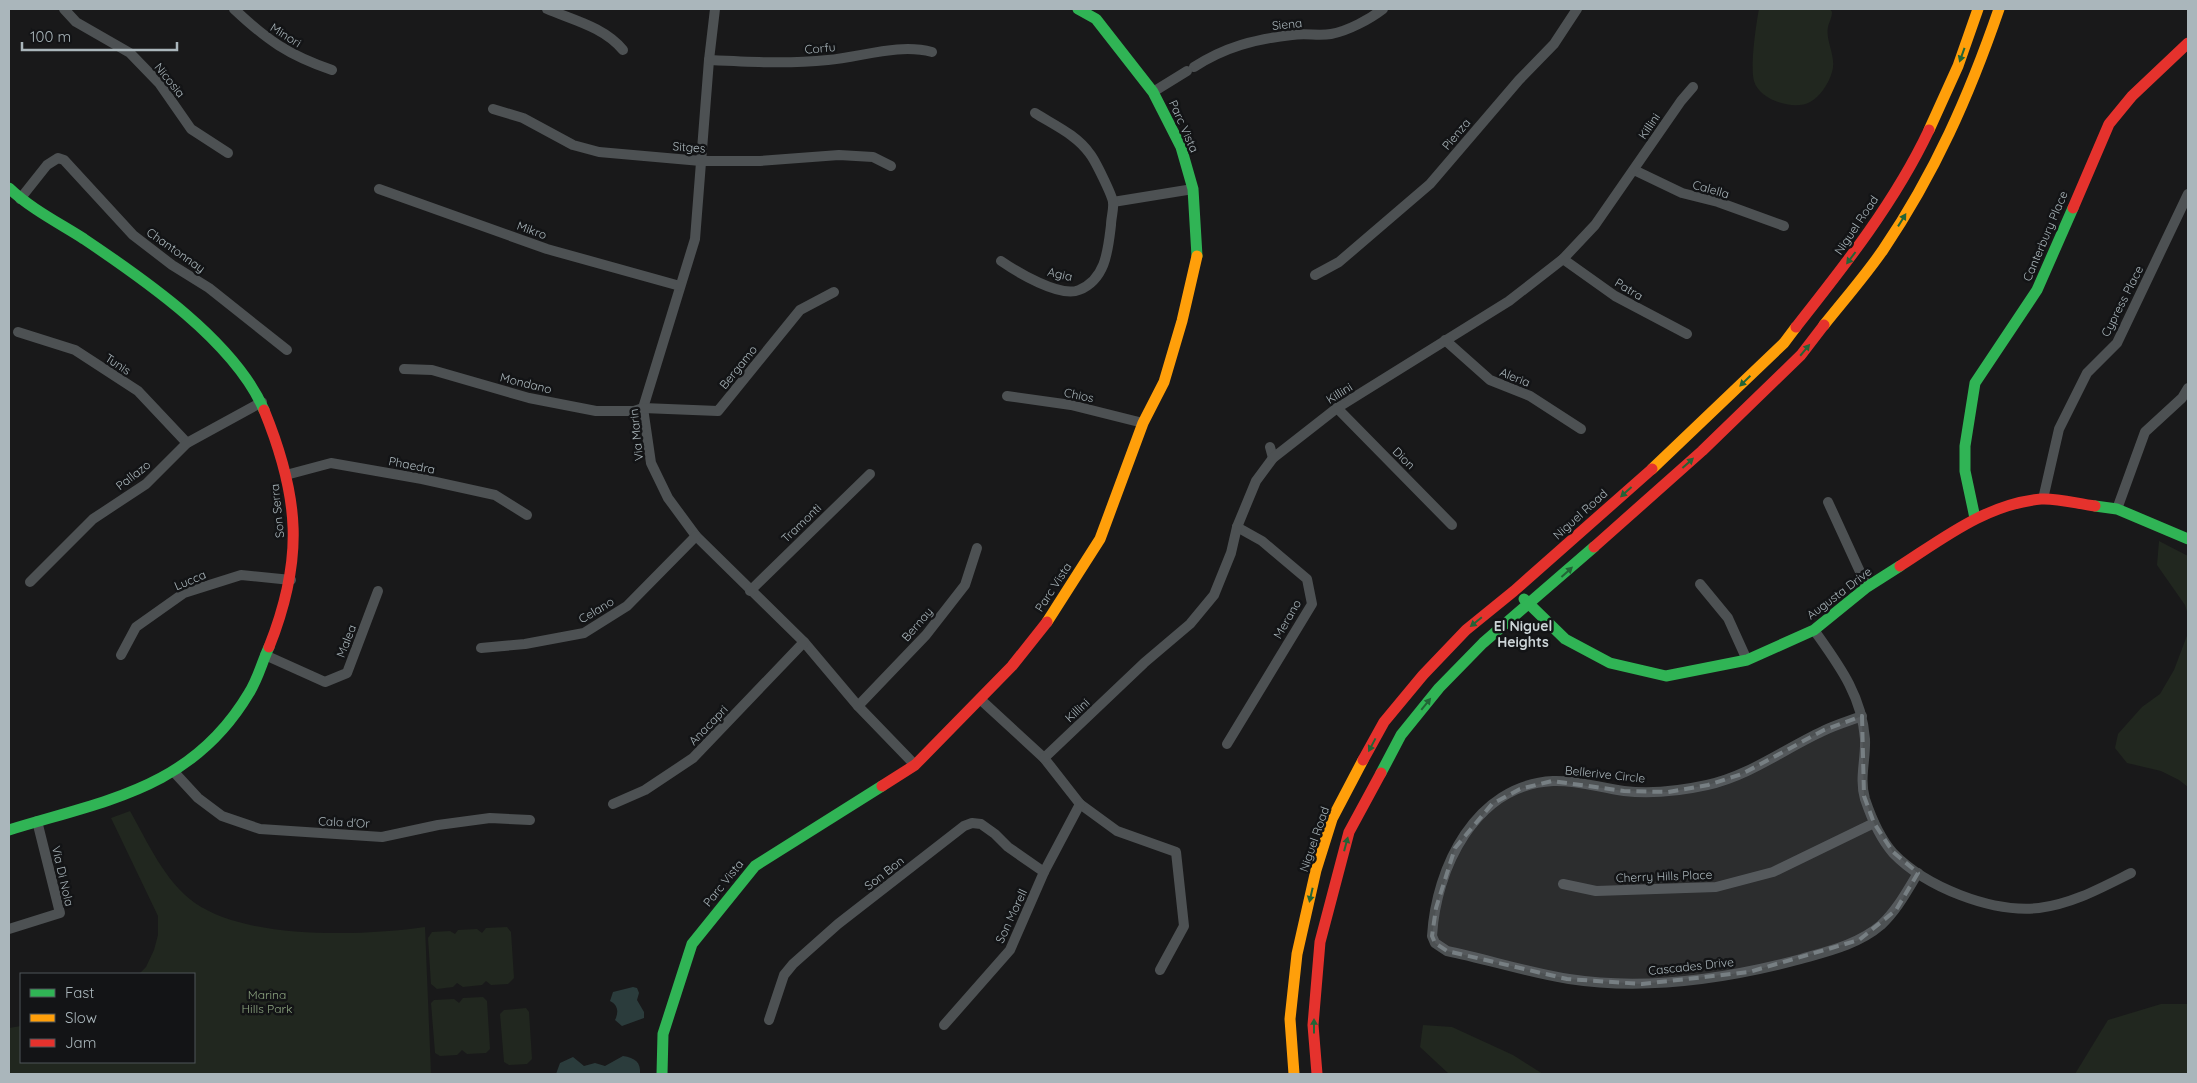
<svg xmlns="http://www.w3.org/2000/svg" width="2197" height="1083" font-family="Quicksand,sans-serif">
  <rect width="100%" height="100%" fill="#19191a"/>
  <g fill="#21271f">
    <path d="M1759,9H1830L1832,12C1832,18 1829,22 1828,27C1825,41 1837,57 1832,72C1829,83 1820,97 1810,102C1794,111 1759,100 1754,81C1750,67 1756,24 1759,9Z"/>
    <polygon points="2159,541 2188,556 2188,615 2185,605 2157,565"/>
    <polygon points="2188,633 2188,787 2179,780 2161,771 2127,763 2115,748 2118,734 2142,707 2160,694 2174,670"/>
    <path d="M130,811C147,841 165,882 195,903C248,940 363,936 425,927L431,1074H9V1028L21,1026V1062H194V974H139L146,967L154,950L158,935V916L111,818Z"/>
    <polygon points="507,927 511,932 514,978 508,984 491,985 486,981 482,985 463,987 457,983 453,987 437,989 431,984 428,938 432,932 450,931 455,934 458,930 477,929 482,933 486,928"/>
    <polygon points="483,997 487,1001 490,1049 486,1053 467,1054 462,1050 457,1055 440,1056 435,1053 431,1003 434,1000 454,999 459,1003 463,998"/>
    <polygon points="2161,1004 2188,1004 2188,1074 2075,1074 2108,1020"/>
    <polygon points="526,1008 529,1012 532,1059 527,1064 509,1065 504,1062 500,1014 504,1010"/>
    <polygon points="1423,1025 1452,1027 1513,1055 1543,1074 1449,1074 1420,1047"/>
  </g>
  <g fill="#2b3c3c">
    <path d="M633,987L637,988L639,993L637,1000L644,1012V1018L622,1026L615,1020C619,1012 618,1005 610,1001L613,992Z"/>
    <path d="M623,1056C635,1058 641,1062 640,1074H556L560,1063L573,1057L584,1066L595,1063L605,1066Z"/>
  </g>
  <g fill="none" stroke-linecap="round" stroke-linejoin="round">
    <g stroke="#4d5153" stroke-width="10">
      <polyline points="64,9 76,22 130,53 159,83 191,129 228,153"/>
      <path d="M234,9C267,40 288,55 332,70"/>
      <path d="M547,9C573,20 604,27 623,50"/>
      <polyline points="715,9 709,60 695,239 643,408 651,463 668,498 696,536 804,642 858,706 915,765"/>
      <path d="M709,60C749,62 788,64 828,60C862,57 899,43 932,52"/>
      <path d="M1194,67C1225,47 1255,39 1292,35C1305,33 1319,36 1331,34C1348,31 1370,19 1383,9"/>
      <polyline points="1153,92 1187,71"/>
      <polyline points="493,109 523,118 573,145 599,152 701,161 760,161 839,155 873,157 891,166"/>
      <polyline points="1634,170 1682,193 1718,202 1784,226"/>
      <polyline points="379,189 547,249 680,286"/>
      <polyline points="20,199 47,165 58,158 64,160 133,235 172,265 209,288 287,350"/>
      <polyline points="1113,202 1193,189"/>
      <polyline points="1563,259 1615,296 1687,334"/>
      <path d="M1001,261C1017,272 1060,298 1079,290C1106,279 1108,250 1111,225C1111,218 1114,209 1113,202C1112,195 1095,160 1090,154C1077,135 1054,125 1035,113"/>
      <polyline points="1315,275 1339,262 1430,184 1519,80 1554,44 1577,9"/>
      <polyline points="18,332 75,350 138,391 187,443"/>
      <polyline points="1445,340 1490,380 1530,396 1581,429"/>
      <polyline points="404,369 432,370 529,398 596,411 634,411 643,408 718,411 800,310 834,292"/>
      <polyline points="1007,396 1071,405 1143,423"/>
      <polyline points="1337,408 1452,525"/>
      <polyline points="1270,447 1273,458"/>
      <polyline points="286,475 331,463 422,479 495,495 527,515"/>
      <polyline points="2043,499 2059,429 2087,373 2117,343 2188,194"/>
      <polyline points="1828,502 1867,587"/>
      <polyline points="2117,509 2145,432 2182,398 2188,388"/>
      <polyline points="30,582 93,519 146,484 187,443 262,402"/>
      <polyline points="1700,584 1728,618 1747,660"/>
      <polyline points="750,591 870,474"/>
      <path d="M1814,630C1838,664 1862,695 1865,739C1866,759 1859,779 1865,799C1871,817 1880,838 1893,853C1926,887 1991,913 2039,908C2072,904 2101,888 2131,873"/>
      <polyline points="481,648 525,644 584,633 627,606 696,536"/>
      <polyline points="121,655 136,627 184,593 241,575 291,580"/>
      <polyline points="265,655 325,682 347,673 378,591"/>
      <polyline points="981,700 1044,758 1080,804 1117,831 1176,852 1184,926 1160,970"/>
      <polyline points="858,706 926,635 965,585 977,548"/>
      <path d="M1862,716C1849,721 1835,725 1823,731C1784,749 1749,776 1707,785C1680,791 1651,794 1624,791C1600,788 1578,780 1553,781C1475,785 1436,868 1432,936L1435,943L1447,951C1486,959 1530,973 1569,979C1647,991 1726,979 1801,959C1829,951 1859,944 1881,925C1897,910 1907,891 1918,873"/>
      <polyline points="1227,744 1312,604 1307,579 1262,541 1237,527"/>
      <polyline points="1044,758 1144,663 1190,624 1214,595 1231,553 1237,527 1256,481 1273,458 1337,408 1509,301 1563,259 1595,225 1681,101 1693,87"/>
      <polyline points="174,772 198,798 222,816 260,829 382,837 438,825 490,818 530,820"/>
      <polyline points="613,804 645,790 693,758 804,642"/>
      <polyline points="1563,884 1596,891 1716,887 1773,872 1874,823"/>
      <polyline points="9,929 60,913 37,821"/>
      <polyline points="769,1020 784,975 793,964 838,924 964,826 972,823 981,824 995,834 1008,847 1044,872"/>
      <polyline points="944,1025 1010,950 1044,872 1080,804"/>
    </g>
    <g stroke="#30b455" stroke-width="11">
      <polyline points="1078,9 1096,19 1153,92 1181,147 1193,189 1197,256"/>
      <path d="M9,188C31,209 59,223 84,239C145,280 235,342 264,410"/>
      <polyline points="2095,506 2117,509 2188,539"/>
      <polyline points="1975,518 1965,471 1965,446 1975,383 2037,290 2073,208"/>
      <polyline points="1524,599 1565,639 1610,663 1666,676 1747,660 1814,630 1867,587 1900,566"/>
      <polyline points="1381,773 1401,735 1439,688 1483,643 1594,547"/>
      <path d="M9,830C106,800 192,789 249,693C258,679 262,662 269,647"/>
      <polyline points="662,1074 663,1034 692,944 755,866 882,786"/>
    </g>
    <g stroke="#ff9f0a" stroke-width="11">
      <polyline points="1929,130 1958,66 1978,9"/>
      <path d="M1824,325C1844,300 1865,276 1883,250C1935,173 1969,96 1999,9"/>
      <polyline points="1652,469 1784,343 1796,327"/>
      <polyline points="1047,622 1100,539 1143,423 1164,382 1182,321 1197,256"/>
      <polyline points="1294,1074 1290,1019 1297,954 1316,870 1332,819 1363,760"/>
    </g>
    <g stroke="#e5322d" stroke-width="11">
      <polyline points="2073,208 2109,124 2132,96 2188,43"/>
      <path d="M1796,327C1845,265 1895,202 1929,130"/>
      <path d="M264,410C300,498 304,559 269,647"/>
      <polyline points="1594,547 1702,451 1801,355 1824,325"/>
      <path d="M1900,566C1945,537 1987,504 2041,499C2058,498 2078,504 2095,506"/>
      <polyline points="1363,760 1384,722 1423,675 1466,630 1514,591 1652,469"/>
      <polyline points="882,786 915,765 1012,666 1047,622"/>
      <polyline points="1317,1074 1313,1025 1320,942 1349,832 1381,773"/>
    </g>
  </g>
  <defs><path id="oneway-solid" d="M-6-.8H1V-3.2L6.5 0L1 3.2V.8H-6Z" transform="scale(1.25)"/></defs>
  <g fill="#226436">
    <use href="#oneway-solid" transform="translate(1962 55) rotate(110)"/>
    <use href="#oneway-solid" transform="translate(1902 220) rotate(-58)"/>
    <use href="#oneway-solid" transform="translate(1851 258) rotate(127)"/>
    <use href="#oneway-solid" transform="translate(1805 350) rotate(-50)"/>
    <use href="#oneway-solid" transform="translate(1745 381) rotate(136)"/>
    <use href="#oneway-solid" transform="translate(1688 463) rotate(-42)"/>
    <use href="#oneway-solid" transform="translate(1626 492) rotate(138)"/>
    <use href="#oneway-solid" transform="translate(1567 572) rotate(-42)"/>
    <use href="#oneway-solid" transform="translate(1476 622) rotate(141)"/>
    <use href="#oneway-solid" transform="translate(1426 704) rotate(-51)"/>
    <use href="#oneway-solid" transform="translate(1372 745) rotate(118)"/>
    <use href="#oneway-solid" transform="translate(1346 844) rotate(-75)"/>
    <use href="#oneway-solid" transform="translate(1311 895) rotate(103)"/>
    <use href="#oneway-solid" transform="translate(1314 1026) rotate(-90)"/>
  </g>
  <path fill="#777f83" fill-opacity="0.2" stroke="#777f83" stroke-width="4" stroke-dasharray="10 6" stroke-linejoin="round" d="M1862,716L1864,796L1874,823L1893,852L1918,873L1896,910L1859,940L1749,972L1642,984L1567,979L1447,951L1435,943L1432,936L1436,908L1455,848L1492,804L1520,789L1552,781L1624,791L1668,792L1708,785L1742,774L1824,730Z"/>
  <g text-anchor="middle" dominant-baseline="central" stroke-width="5" stroke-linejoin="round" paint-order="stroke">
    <g font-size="12" fill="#aab6bb" stroke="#131416">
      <text transform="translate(1287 24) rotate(-6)">Siena</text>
      <text transform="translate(286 35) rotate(32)">Minori</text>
      <text transform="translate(820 48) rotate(-5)">Corfu</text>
      <text transform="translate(170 80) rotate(51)">Nicosia</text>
      <text transform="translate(1184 126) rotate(66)">Parc Vista</text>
      <text transform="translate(1649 126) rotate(-56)">Killini</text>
      <text transform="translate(1456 134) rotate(-50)">Pienza</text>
      <text transform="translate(689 147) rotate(4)">Sitges</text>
      <text transform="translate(1711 189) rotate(16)">Calella</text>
      <text transform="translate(1856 225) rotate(-56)">Niguel Road</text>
      <text transform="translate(532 230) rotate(20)">Mikro</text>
      <text transform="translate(2045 236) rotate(-67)">Canterbury Place</text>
      <text transform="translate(176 250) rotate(35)">Chantonnay</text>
      <text transform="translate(1060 274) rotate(13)">Agia</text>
      <text transform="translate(1629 289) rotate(31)">Patra</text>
      <text transform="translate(2122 301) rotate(-63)">Cypress Place</text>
      <text transform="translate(118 364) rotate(33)">Tunis</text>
      <text transform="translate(738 367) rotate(-51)">Bergamo</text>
      <text transform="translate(1515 377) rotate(22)">Aleria</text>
      <text transform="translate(526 383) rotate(14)">Mondano</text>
      <text transform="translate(1339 393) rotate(-32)">Killini</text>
      <text transform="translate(1079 395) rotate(12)">Chios</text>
      <text transform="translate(636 435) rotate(-96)">Via Marin</text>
      <text transform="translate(1404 458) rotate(45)">Dion</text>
      <text transform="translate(412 465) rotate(11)">Phaedra</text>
      <text transform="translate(133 475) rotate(-38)">Pallazo</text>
      <text transform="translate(277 511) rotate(-96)">Son Serra</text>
      <text transform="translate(1580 514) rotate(-42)">Niguel Road</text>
      <text transform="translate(801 523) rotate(-44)">Tramonti</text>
      <text transform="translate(190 580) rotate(-23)">Lucca</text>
      <text transform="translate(1053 587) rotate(-57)">Parc Vista</text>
      <text transform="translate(1839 593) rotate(-37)">Augusta Drive</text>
      <text transform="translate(596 610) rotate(-31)">Celano</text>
      <text transform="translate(1287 619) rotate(-60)">Merano</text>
      <text transform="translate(917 624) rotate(-49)">Bernay</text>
      <text transform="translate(346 641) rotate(-69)">Malea</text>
      <text transform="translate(1077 710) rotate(-43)">Killini</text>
      <text transform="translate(708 725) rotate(-46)">Anacapri</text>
      <text transform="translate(1605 774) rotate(6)">Bellerive Circle</text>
      <text transform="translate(344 822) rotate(3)">Cala d'Or</text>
      <text transform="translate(1314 839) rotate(-71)">Niguel Road</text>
      <text transform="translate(884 873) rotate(-38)">Son Bon</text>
      <text transform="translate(63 876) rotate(77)">Via Di Nola</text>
      <text transform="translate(1664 876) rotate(-2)">Cherry Hills Place</text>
      <text transform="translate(723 883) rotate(-51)">Parc Vista</text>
      <text transform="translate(1011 916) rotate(-65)">Son Morell</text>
      <text transform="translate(1691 966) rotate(-6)">Cascades Drive</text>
    </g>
    <g font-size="12" fill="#8ea681" stroke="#131416">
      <text x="267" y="994">Marina<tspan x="267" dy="14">Hills Park</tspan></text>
    </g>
    <g font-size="14" font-weight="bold" fill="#cbd3d6" stroke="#131416">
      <text x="1523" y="626">El Niguel<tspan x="1523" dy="16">Heights</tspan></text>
    </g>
  </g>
  <rect width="2197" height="1083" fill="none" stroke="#aab6bb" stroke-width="20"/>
  <rect x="20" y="973" width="175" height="90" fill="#131416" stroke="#4f5558"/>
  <rect x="30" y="989" width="25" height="8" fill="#30b455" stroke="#4f5558"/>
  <text x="65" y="998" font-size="15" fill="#aab6bb">Fast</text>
  <rect x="30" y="1014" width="25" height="8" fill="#ff9f0a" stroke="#4f5558"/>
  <text x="65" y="1023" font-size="15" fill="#aab6bb">Slow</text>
  <rect x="30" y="1039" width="25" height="8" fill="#e5322d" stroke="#4f5558"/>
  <text x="65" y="1048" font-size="15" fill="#aab6bb">Jam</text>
  <path d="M22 42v8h155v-8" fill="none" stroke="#aab6bb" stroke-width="2.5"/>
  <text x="30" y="42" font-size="15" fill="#aab6bb" stroke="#131416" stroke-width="4" paint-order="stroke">100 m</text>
</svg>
